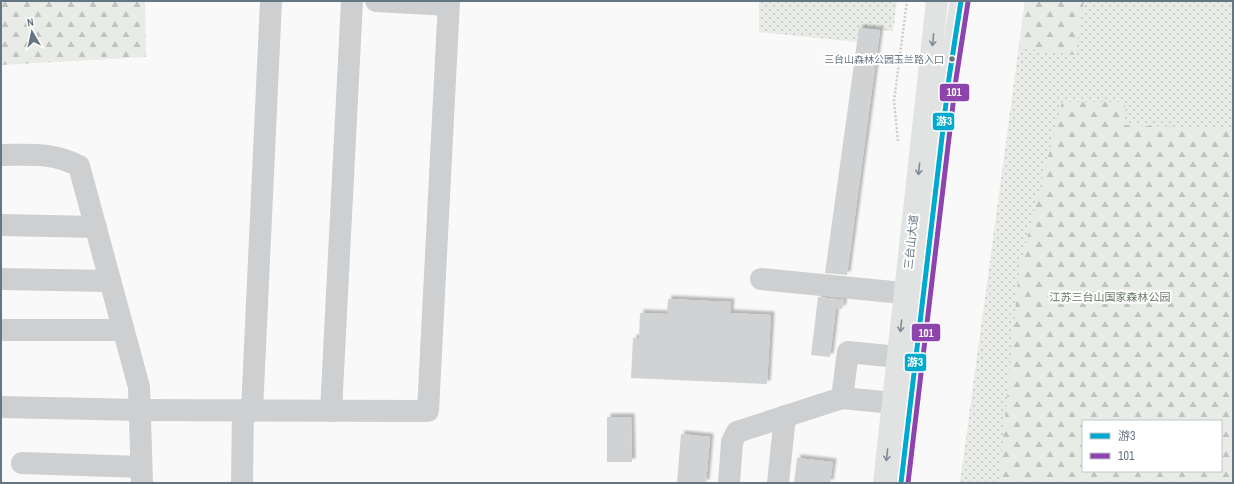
<svg xmlns="http://www.w3.org/2000/svg" width="1234" height="484" font-family="'Archivo Narrow','Noto Sans SC',sans-serif">
  <defs>
    <pattern id="green-dots" width="8" height="8" patternUnits="userSpaceOnUse"><rect width="8" height="8" fill="#e8ebe6"/><path d="M2 2h.1M6 6h.1" fill="none" stroke="#c0c3c0" stroke-width="1.8" stroke-linecap="round"/></pattern>
    <pattern id="forest-firs" width="22" height="20" patternUnits="userSpaceOnUse"><rect width="22" height="20" fill="#e8ebe6"/><path d="M5 1l3.5 6h-7zM16 11l3.5 6h-7z" fill="#c0c3c0"/></pattern>
    <filter id="shadow"><feDropShadow dx="3.5" dy="-3.5" stdDeviation="1" flood-color="#0004"/></filter>
  </defs>
  <rect width="100%" height="100%" fill="#f9f9f9"/>
  <g fill="url(#green-dots)" fill-rule="evenodd">
    <polygon points="759,1 897,1 893,31 859,28 857,42 759,32"/>
    <path d="M1025,1H1233V483H960ZM1083,421H1221V471H1083Z"/>
  </g>
  <g fill="url(#forest-firs)" fill-rule="evenodd">
    <polygon points="1,1 145,1 146,57 1,65"/>
    <polygon points="1025,1 1084,1 1075,55 1019,48"/>
    <path d="M1062,102H1125L1124,125L1233,129V483H999L1019,270ZM1083,421H1221V471H1083Z"/>
  </g>
  <g fill="#d0d2d3" filter="url(#shadow)">
    <polygon points="859,28 880,30 847,275 825,273"/>
    <polygon points="818,297 844,300 842,309 836,308 830,357 811,355"/>
    <polygon points="668,299 731,302 730,313 771,315 767,384 631,378 633,338 639,338 640,313 667,314"/>
    <polygon points="607,417 631,417 632,462 607,462"/>
    <polygon points="681,434 710,437 706,483 677,483"/>
    <polygon points="797,458 833,462 830,483 794,483"/>
  </g>
  <g fill="none" stroke-linecap="round" stroke-linejoin="round">
    <polyline stroke="#cbcccd" stroke-width="2.5" stroke-dasharray="2 2" stroke-linecap="butt" points="898,141 894,101 907,1"/>
    <g stroke="#cecfd0" stroke-width="22">
      <polyline points="376,1 448,5"/>
      <path d="M1,155C30,155 53,152 79,166L139,387L142,483"/>
      <polyline points="1,225 96,227"/>
      <polyline points="1,279 110,281"/>
      <polyline points="761,279 923,295"/>
      <polyline points="1,330 123,330"/>
      <polyline points="893,403 842,398 848,352 898,357"/>
      <polyline points="1,407 139,410 428,411 449,1"/>
      <polyline points="252,411 271,1"/>
      <polyline points="331,411 352,1"/>
      <polyline points="22,463 141,467"/>
      <polyline points="242,483 243,410"/>
      <polyline points="729,483 732,442 737,432 842,398"/>
      <polyline points="778,483 785,416"/>
    </g>
    <g stroke="#e1e2e2" stroke-width="22">
      <polyline points="884,483 937,1"/>
      <polyline points="901,483 949,78 961,1"/>
    </g>
    <g stroke="#fff" stroke-width="8">
      <polyline id="bus-1" points="901,483 949,78 961,1"/>
    </g>
    <g stroke="#fff" stroke-width="8">
      <polyline id="bus-2" points="908,483 956,79 968,2"/>
    </g>
    <use href="#bus-1" stroke="#00a9ce" stroke-width="5"/>
    <use href="#bus-2" stroke="#8e44ad" stroke-width="5"/>
  </g>
  <defs><path id="oneway-shaft" d="M-6 0H5M1.5-3L5.5 0L1.5 3" fill="none" stroke-width="1.6" stroke-linecap="round" stroke-linejoin="round"/></defs>
  <g stroke="#7e8c96">
    <use href="#oneway-shaft" transform="translate(933 40) rotate(96)"/>
    <use href="#oneway-shaft" transform="translate(919 169) rotate(96)"/>
    <use href="#oneway-shaft" transform="translate(901 326) rotate(96)"/>
    <use href="#oneway-shaft" transform="translate(887 455) rotate(96)"/>
  </g>
  <circle fill="#657683" stroke="#fff" stroke-width="1.5" cx="952" cy="59" r="3.5"/>
  <g text-anchor="middle" dominant-baseline="central" stroke-width="4" stroke-linejoin="round" paint-order="stroke">
    <g font-size="10" fill="#657683" stroke="#fff" text-anchor="end">
      <text x="944" y="59">三台山森林公园玉兰路入口</text>
    </g>
    <g font-size="11" fill="#657683" stroke="#fff">
      <text transform="translate(911 242) rotate(-84)">三台山大道</text>
    </g>
    <g font-size="11" fill="#687a64" stroke="#fff">
      <text x="1110" y="297">江苏三台山国家森林公园</text>
    </g>
  </g>
  <g stroke="#fff" stroke-width="1.5">
    <rect x="939" y="83" width="31" height="19" rx="4" fill="#8e44ad"/>
    <rect x="932" y="112" width="23" height="19" rx="4" fill="#00a9ce"/>
    <rect x="911" y="323" width="30" height="19" rx="4" fill="#8e44ad"/>
    <rect x="904" y="353" width="23" height="19" rx="4" fill="#00a9ce"/>
  </g>
  <g font-size="11" text-anchor="middle" font-weight="bold" fill="#fff">
    <text x="954" y="96">101</text>
    <text x="944" y="125">游3</text>
    <text x="926" y="337">101</text>
    <text x="915" y="366">游3</text>
  </g>
  <rect width="1234" height="484" fill="none" stroke="#657683" stroke-width="4"/>
  <rect x="1082" y="420" width="140" height="52" fill="#ffffff" stroke="#c1c8cd"/>
  <rect x="1090" y="433" width="20" height="6" fill="#00a9ce" stroke="#c1c8cd"/>
  <text x="1118" y="440" font-size="12" fill="#657683">游3</text>
  <rect x="1090" y="453" width="20" height="6" fill="#8e44ad" stroke="#c1c8cd"/>
  <text x="1118" y="460" font-size="12" fill="#657683">101</text>
  <g transform="translate(32 32) rotate(351)" stroke="#ffffff" stroke-width="3" paint-order="stroke">
  <path d="M0-3L7 15L0 10L-7 15Z" fill="#657683"/>
  <text y="-6" font-size="11" font-weight="bold" text-anchor="middle" fill="#657683">N</text>
  </g>
</svg>
